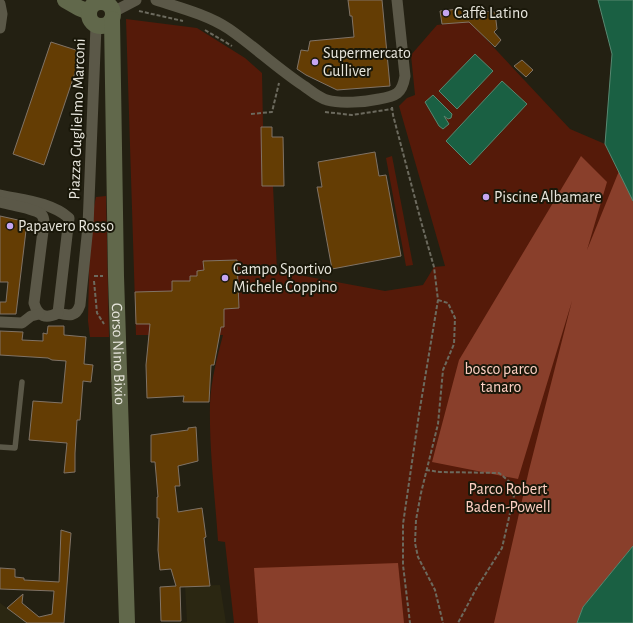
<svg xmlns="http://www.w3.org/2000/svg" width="633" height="623" font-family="'Alegreya Sans',sans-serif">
  <rect width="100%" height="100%" fill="#232012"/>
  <g fill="#2b2712">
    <polygon points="220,585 226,623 155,623 187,622 185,586"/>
    <polygon points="0,603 7,608 27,623 0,623"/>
  </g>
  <g fill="#551a09">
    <path d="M126,19L197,28L245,58L262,73L263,127H272V137H283L273,186L277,271L385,291L423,285L434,267L445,266L399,106L407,98L415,95L411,55L437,25L469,21L570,129L605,144L633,195V546L583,607L577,623H234L225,542L218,541C215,496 209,449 210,404C211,380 217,358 223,335H136Z"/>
    <polygon points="392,156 413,265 406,266 386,158"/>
    <polygon points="106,196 109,337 90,337 88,321 90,225 96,197"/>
  </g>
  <g fill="#893f2b">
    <polygon points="581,156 607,182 587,250 619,171 633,195 633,546 583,607 577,623 494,623 529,470 572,301 518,479 432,462 459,360"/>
    <polygon points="398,563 404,623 258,623 254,568"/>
  </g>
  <g fill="#1a6043" stroke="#588871">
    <polygon points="598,0 633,0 633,201 605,144 612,54"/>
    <polygon points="475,54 493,71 457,109 439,91"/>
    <polygon points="502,81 527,104 470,165 446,141"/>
    <polygon points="433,95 452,114 451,118 448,119 444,116 449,124 443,129 439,126 425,102"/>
    <polygon points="633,546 633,623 577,623 583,607"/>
  </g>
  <g fill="#643d04" stroke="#807366">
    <polygon points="348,0 382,0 390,86 337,90 306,75 297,69 301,50 308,51 310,41 354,37 352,16 350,16"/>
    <polygon points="459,9 495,12 497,29 494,32 501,40 495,47 469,22 442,24 440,11"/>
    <polygon points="51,42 82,52 44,165 13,154"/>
    <polygon points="522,60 533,70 526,77 514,66"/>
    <polygon points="261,127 272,127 272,137 283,137 284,186 262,186"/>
    <polygon points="375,152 379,176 386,175 401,256 332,269 317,187 322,187 318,162"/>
    <polygon points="0,216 27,222 16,314 0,314 0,302 6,302 8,282 0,282"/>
    <polygon points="237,260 239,308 224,309 224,327 221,327 214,365 211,365 209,402 183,402 184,396 147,398 146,365 150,324 136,324 135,292 172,291 172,281 190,281 190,276 197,276 197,271 204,270 203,261"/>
    <polygon points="48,326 64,326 64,335 86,337 84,364 93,365 91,382 83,381 80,420 77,420 75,453 75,472 64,473 67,443 29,440 33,401 62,403 66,361 52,360 48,358 0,355 0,331 23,332 22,340 43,341 43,333 47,334"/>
    <polygon points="196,427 198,461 178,466 180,486 175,486 178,512 202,508 206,537 204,538 210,586 180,587 181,621 161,621 160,587 176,586 171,569 160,570 158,550 159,518 157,518 157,497 158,497 155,462 151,462 151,435 188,430 188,428"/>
    <polygon points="61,530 71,533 64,623 27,623 7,608 23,594 22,603 39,617 52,614 54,591 0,589 0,568 15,569 15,577 24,578 24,580 59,582"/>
  </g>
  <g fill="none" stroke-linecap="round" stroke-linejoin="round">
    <g stroke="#6c6a5e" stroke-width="2" stroke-dasharray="4 2" stroke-linecap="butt">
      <polyline points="139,11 183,21"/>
      <polyline points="205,30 232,46"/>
      <polyline points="392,107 393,115 422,225 434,267 438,300 419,414 403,524 403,565 410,623"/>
      <polyline points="325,112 352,115 392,109"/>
      <polyline points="251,114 272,112 279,83"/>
      <polyline points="94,276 103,276"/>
      <polyline points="94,281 97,313 104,324"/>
      <polyline points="438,300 448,303 455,318 454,344 443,370 438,424 421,493 416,520 415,543 418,557 435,590 443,623"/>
      <polyline points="426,470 440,472 499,473 516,487 502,548 476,589 458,623"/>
    </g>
    <polyline stroke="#5b5848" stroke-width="5.5" points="0,447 15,448 22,382"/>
    <g stroke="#5b5848" stroke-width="11">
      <path d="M156,0C181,8 208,15 229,29C255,47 278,69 304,86C311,91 319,98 327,100C341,104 365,102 379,99C396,96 402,94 405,76L397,0"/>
      <polyline points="102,2 108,0"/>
      <polyline points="0,4 2,14 0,28"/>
      <polyline points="113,12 136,0"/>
      <path d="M0,195C22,200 51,202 69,218L58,313C69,316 76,317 80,305L88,226L96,26"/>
      <path d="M0,202C10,205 33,208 41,214C44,217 44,220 44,223L34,303C38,317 46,319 58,313"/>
      <polyline points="0,322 22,323 31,316 39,314"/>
    </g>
    <g stroke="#61684b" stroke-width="16">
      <polyline points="65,0 79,8 89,12"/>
      <circle cx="101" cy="14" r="12"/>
      <path id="s1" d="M112,19L116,276L127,623"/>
    </g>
  </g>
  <g fill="#c5a6f1" stroke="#191709" stroke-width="1.5">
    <circle cx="446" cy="13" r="4"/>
    <circle cx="315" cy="62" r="4"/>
    <circle cx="486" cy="197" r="4"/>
    <circle cx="10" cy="226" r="4"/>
    <circle cx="225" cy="278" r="4"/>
  </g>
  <g text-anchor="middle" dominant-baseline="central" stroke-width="4" stroke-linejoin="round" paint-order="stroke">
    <g font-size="16" fill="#e8e6dd" stroke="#191709" text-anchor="start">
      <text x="454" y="13">Caffè Latino</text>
      <text x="323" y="53">Supermercato<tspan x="323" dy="18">Gulliver</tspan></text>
      <text x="494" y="197">Piscine Albamare</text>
      <text x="18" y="226">Papavero Rosso</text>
      <text x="233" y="269">Campo Sportivo<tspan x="233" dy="18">Michele Coppino</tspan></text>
    </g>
    <g font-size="16" fill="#e8e6dd" stroke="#191709">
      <text transform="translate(77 119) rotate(-88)">Piazza Guglielmo Marconi</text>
      <text stroke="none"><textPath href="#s1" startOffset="335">Corso Nino Bixio</textPath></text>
    </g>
    <g font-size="16" fill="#fdd0c3" stroke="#191709">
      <text x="501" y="369">bosco parco<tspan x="501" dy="18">tanaro</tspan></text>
      <text x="508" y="489">Parco Robert<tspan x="508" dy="18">Baden-Powell</tspan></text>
    </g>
  </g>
</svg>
